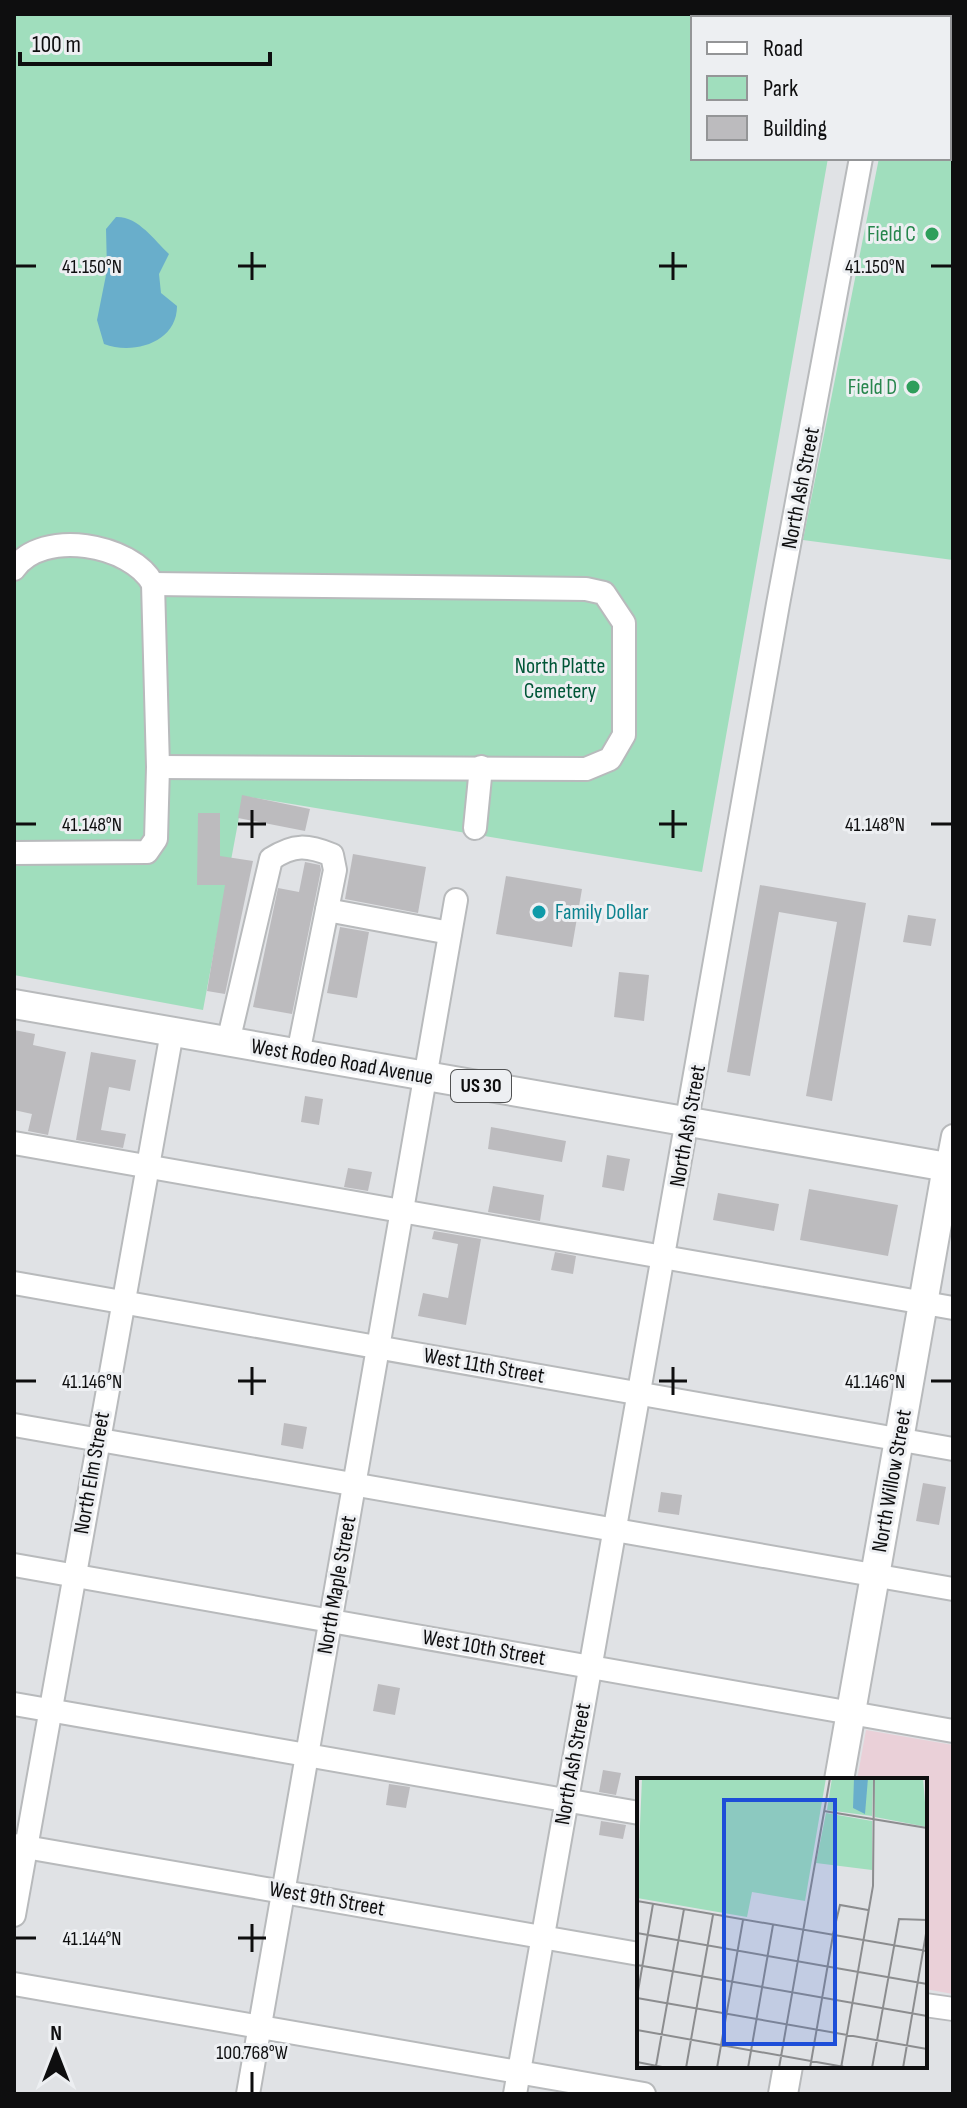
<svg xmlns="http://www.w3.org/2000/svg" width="967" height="2108" font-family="'Sofia Sans Condensed',sans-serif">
  <rect width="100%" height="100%" fill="#e0e2e5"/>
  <polygon fill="#ead0d8" points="866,1730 953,1745 953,1994 925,1989 925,1780 857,1780"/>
  <g fill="#a0debd">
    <polygon points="14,14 854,14 853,18 693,18 693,158 828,158 702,872 243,796 203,1010 14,975"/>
    <polygon points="949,119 953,120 953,560 803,540 879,158 949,158"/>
  </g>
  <path fill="#69aecb" d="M116,217C138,216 154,240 169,254L159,274L161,293L177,306C177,343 133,355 104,344L97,320L107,270L106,229Z"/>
  <g fill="#bcbbbe">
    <polygon points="242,795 310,809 305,831 238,818"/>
    <polygon points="198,813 220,813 220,856 253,861 225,994 207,991 225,885 197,885"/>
    <polygon points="353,854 426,867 418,913 345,899"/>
    <polygon points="305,862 320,865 321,870 292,1014 253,1007 278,888 299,892"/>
    <polygon points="506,876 582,889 572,947 496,934"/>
    <polygon points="760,885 866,903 832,1101 806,1096 837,922 779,912 750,1076 727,1072"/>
    <polygon points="908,915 936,919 931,946 903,942"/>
    <polygon points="340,927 369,932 357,998 327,993"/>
    <polygon points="619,972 649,975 644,1021 614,1017"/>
    <polygon points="14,1030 35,1034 33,1045 66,1052 48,1135 28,1131 32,1114 14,1110"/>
    <polygon points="91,1052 136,1060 130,1091 109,1087 101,1130 126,1134 123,1148 76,1140"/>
    <polygon points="305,1096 323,1099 319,1125 301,1122"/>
    <polygon points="491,1127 566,1141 562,1162 488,1149"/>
    <polygon points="607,1155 630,1159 624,1191 602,1187"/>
    <polygon points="348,1168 372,1172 368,1191 344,1187"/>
    <polygon points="493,1186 544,1195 540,1221 488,1212"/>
    <polygon points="809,1189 898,1205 888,1256 800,1240"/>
    <polygon points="718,1193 779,1204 774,1231 713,1220"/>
    <polygon points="434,1231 481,1239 466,1325 418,1316 423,1293 448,1298 458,1244 432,1239"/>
    <polygon points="555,1252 576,1256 573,1274 551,1270"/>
    <polygon points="284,1423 307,1427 303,1449 281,1445"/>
    <polygon points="923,1483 946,1487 939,1525 916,1521"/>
    <polygon points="661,1492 682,1495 679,1515 658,1512"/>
    <polygon points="378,1684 400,1688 395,1715 373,1711"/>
    <polygon points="603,1770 621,1773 616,1795 599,1792"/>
    <polygon points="389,1784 410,1787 406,1808 386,1805"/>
    <polygon points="601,1821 626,1825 623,1839 599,1835"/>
  </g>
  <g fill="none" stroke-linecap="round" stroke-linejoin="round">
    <g stroke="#b8babc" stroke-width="26">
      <g id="minor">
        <polyline points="885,18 885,14"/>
        <polyline points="949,108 953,108"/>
        <path d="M14,569C42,528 132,544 153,584L158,767L156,839L147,852L14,853"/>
        <polyline points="153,584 586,589 604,593 624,623 624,735 610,759 586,769 158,767"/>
        <polyline points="475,828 481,767"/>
        <polyline points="327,910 450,933"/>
        <path d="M228,1042L271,859C294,844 307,845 332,855L335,870L298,1054"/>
        <polyline points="14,1143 953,1308"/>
        <polyline points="947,1167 953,1136"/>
        <polyline points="14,1283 953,1449"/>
        <polyline points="14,1425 953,1589"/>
        <polyline points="14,1565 953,1731"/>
        <polyline points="14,1704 639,1813"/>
        <polyline points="14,1845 639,1954"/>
        <polyline points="14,1915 172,1032"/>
        <polyline points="14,1984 644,2094"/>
        <polyline points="925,2005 953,2009"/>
        <polyline points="248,2094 456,900"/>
        <polyline points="515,2094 778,604 861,158"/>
      </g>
    </g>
    <g stroke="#b8babc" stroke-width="32">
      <g id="major">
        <polyline points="14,1004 953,1168"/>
        <polyline points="839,1780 947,1167"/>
        <polyline points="783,2094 788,2066"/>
      </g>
    </g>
    <use href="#minor" stroke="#fff" stroke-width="22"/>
    <use href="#major" stroke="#fff" stroke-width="28"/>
  </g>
  <path fill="none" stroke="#0e0e0f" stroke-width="3" d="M252,252V280M673,252V280M16,266H36M238,266H266M659,266H687M931,266H951M252,810V838M673,810V838M16,824H36M238,824H266M659,824H687M931,824H951M252,1367V1395M673,1367V1395M16,1381H36M238,1381H266M659,1381H687M931,1381H951M252,1924V1952M16,1938H36M238,1938H266M252,2072V2092"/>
  <g fill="#2e9e5b" stroke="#edeff2" stroke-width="3">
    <circle cx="932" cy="234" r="8"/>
    <circle cx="913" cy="387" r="8"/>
  </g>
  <circle fill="#0f9aa8" stroke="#edeff2" stroke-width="3" cx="539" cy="912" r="8"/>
  <g text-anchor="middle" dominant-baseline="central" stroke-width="6" stroke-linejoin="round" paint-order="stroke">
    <rect fill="#edeff2" stroke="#515253" stroke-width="2" x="451" y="1070" width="60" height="32" rx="6"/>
    <g font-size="20" font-weight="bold" fill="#0e0e0f">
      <text x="481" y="1086">US 30</text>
    </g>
    <g font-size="22" fill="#27864d" stroke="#edeff2" text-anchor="end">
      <text x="916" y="234">Field C</text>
      <text x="897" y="387">Field D</text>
    </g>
    <g font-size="22" fill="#0e0e0f" stroke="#edeff2">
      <text transform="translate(801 488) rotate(-79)">North Ash Street</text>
      <text transform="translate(342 1062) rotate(10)">West Rodeo Road Avenue</text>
      <text transform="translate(688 1126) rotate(-80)">North Ash Street</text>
      <text transform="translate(484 1366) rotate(10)">West 11th Street</text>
      <text transform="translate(92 1473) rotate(-80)">North Elm Street</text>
      <text transform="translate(892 1481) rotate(-80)">North Willow Street</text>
      <text transform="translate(337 1585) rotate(-80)">North Maple Street</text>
      <text transform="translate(484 1648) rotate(10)">West 10th Street</text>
      <text transform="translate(573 1764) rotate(-80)">North Ash Street</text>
      <text transform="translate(327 1899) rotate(10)">West 9th Street</text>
    </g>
    <g font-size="22" fill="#005637" stroke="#edeff2">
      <text x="560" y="666">North Platte<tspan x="560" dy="25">Cemetery</tspan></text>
    </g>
    <g font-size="22" fill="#0d838f" stroke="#edeff2" text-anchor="start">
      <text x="555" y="912">Family Dollar</text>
    </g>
  </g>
  <g transform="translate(637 1778)">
    <rect width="290" height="290" fill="#e0e2e5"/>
    <path d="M5,0H189L168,123L115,114L110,139L0,120ZM195,0H236L235,38L190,32ZM238,0H286L290,49L238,39ZM189,35L235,43V92L179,85Z" fill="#a0debd"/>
    <path d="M217,0H231L228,36L216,30Z" fill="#69aecb"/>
    <path fill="none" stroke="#8c8d8f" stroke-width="2" d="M187,33L290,50M0,123L290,173M0,155L290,206M196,156L203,127L231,132M0,187L290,238M0,219L16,126M0,220L290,271M0,252L213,290M0,284L30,290M19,288L47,131M49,290L76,137M80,290L106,142M111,290L136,147M142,290L193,0M173,290L196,157M204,290L236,108L237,0M235,290L262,141L290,142M266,290L290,150"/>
    <path fill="#1d4ed8" fill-opacity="0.15" stroke="#1d4ed8" stroke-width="4" d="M87,22H198V266H87Z"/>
    <rect width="290" height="290" fill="none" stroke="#0e0e0f" stroke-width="4"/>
  </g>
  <g font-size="20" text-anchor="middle" fill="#0e0e0f" stroke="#edeff2" stroke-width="6" stroke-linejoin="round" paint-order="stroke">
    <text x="92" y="273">41.150°N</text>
    <text x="875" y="273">41.150°N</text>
    <text x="92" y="831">41.148°N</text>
    <text x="875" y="831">41.148°N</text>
    <text x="92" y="1388">41.146°N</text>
    <text x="875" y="1388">41.146°N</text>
    <text x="92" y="1945">41.144°N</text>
    <text x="252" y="2059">100.768°W</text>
  </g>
  <rect width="967" height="2108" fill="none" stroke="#0e0e0f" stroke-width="32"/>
  <rect x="691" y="16" width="260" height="144" fill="#edeff2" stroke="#949597" stroke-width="2"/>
  <rect x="707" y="42" width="40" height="12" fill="#ffffff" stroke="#949597" stroke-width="2"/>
  <text x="763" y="56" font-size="24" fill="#0e0e0f">Road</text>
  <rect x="707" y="76" width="40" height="24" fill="#a0debd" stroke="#949597" stroke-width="2"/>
  <text x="763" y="96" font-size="24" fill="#0e0e0f">Park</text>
  <rect x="707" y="116" width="40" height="24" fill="#bcbbbe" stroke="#949597" stroke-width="2"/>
  <text x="763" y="136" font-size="24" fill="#0e0e0f">Building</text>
  <g transform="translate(56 2052)" stroke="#edeff2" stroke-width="6" paint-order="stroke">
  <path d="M0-6L14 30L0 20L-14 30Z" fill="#0e0e0f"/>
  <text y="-12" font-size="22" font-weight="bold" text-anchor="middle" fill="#0e0e0f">N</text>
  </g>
  <path d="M20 52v12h250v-12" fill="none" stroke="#0e0e0f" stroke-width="4"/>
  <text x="32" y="52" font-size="24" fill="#0e0e0f" stroke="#edeff2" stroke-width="6" paint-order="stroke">100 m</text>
</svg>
